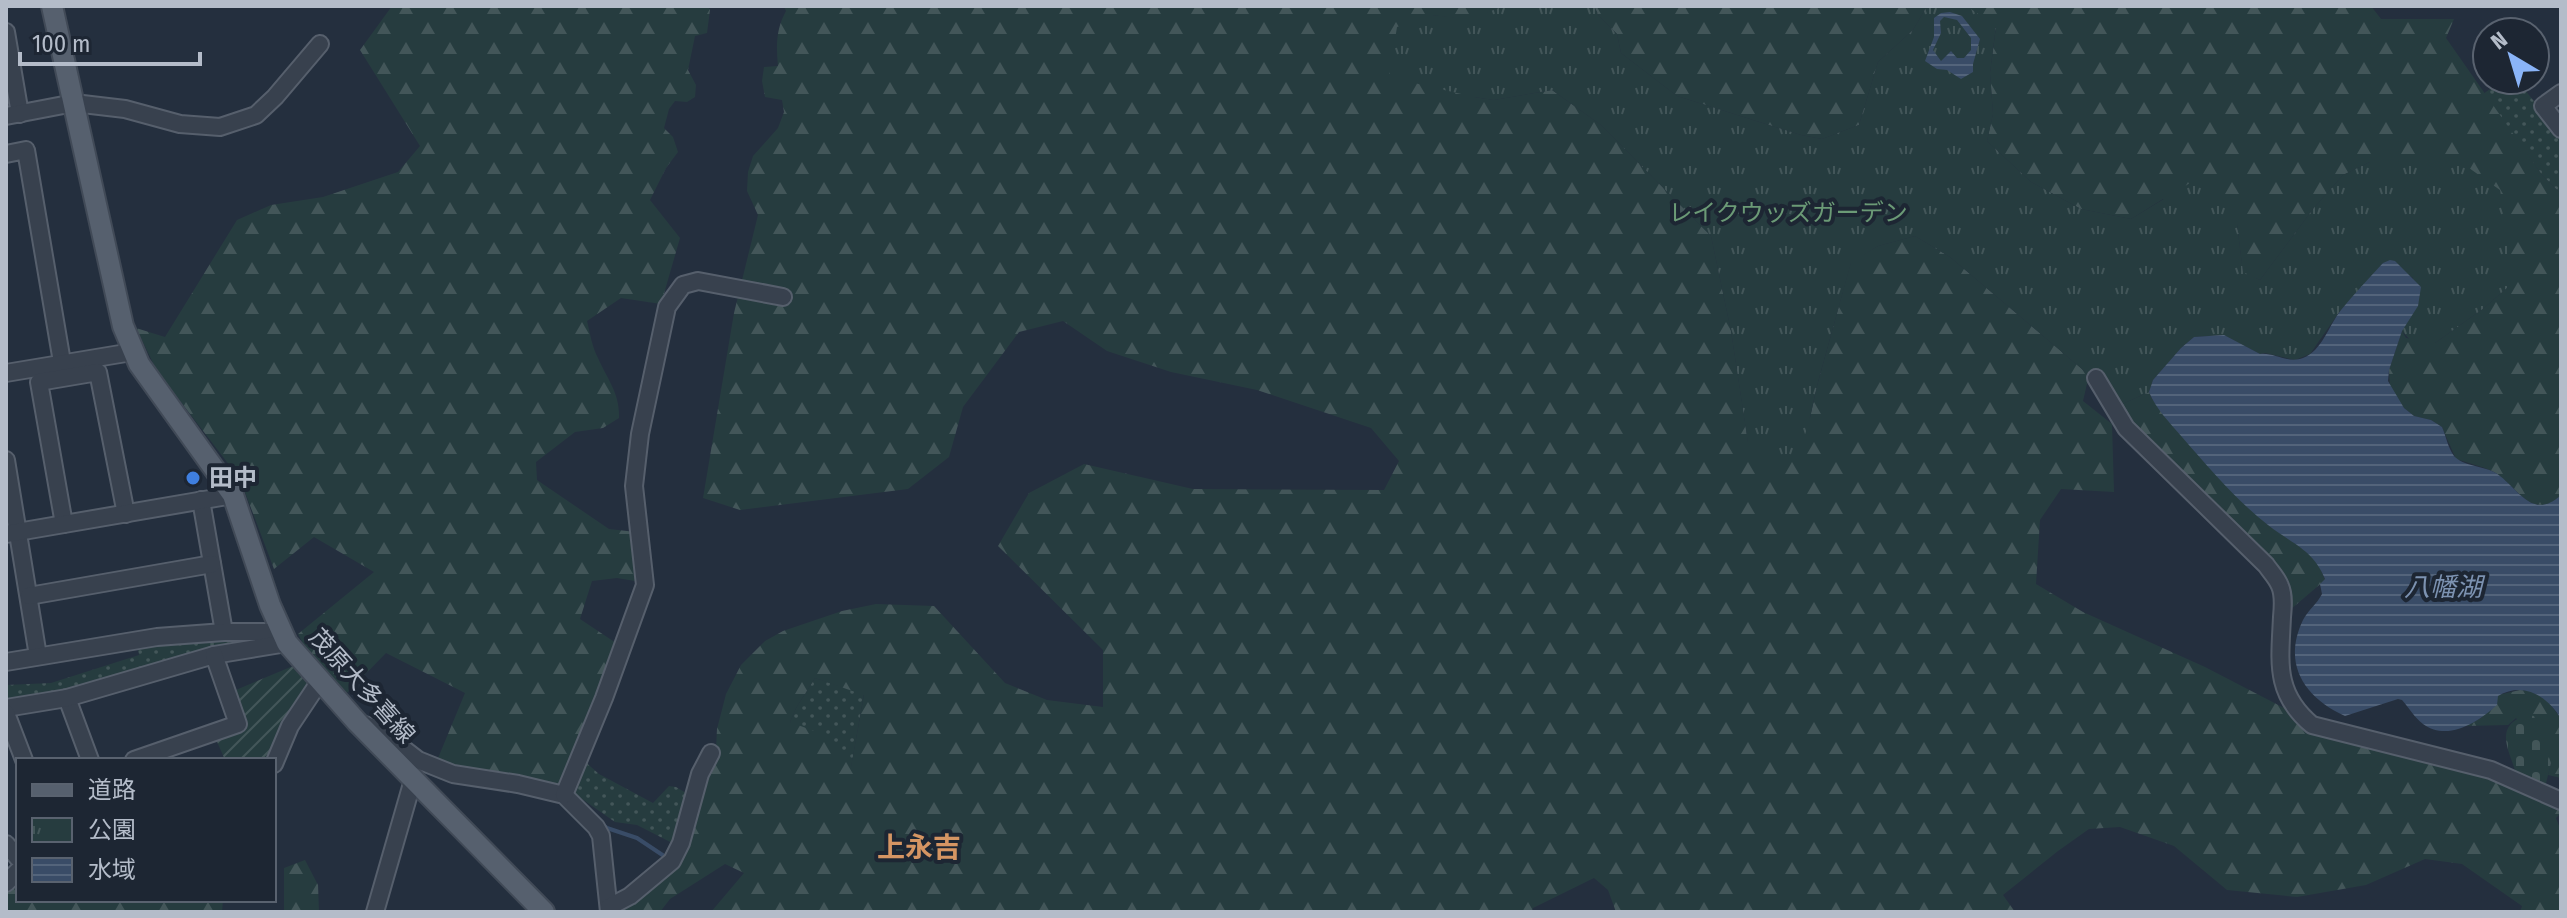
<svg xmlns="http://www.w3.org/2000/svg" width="2567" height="918" font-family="'Fira Sans Condensed','Noto Sans JP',sans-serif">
  <defs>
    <pattern id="grass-dots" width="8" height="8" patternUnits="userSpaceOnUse" patternTransform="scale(2)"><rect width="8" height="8" fill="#263c3f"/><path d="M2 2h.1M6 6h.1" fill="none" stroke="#435659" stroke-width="1.8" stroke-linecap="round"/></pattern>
    <pattern id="forest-firs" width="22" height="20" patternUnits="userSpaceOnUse" patternTransform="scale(2)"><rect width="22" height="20" fill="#263c3f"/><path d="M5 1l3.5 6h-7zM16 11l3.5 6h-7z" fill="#435659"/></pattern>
    <pattern id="cemetery-stones" width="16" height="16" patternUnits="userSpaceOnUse" patternTransform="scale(2)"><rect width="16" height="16" fill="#263c3f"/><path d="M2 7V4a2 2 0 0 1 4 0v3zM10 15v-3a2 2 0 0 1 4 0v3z" fill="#435659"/></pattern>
    <pattern id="park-tufts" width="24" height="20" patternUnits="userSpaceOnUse" patternTransform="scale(2)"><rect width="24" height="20" fill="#263c3f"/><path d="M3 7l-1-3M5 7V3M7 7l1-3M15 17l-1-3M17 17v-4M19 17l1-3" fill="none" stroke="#435659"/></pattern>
    <pattern id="garden-furrows" width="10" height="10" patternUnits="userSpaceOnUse" patternTransform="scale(2)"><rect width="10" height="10" fill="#263c3f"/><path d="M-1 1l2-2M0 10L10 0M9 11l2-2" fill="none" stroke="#435659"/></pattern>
    <pattern id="water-rules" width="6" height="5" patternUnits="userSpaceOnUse" patternTransform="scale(2)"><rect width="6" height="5" fill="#394c67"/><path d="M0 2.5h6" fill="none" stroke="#53647b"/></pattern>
  </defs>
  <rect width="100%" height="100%" fill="#242f3e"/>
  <g fill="url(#grass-dots)">
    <polygon points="2503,80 2517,80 2561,135 2561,194 2542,175 2483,94"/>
    <polygon points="273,639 68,694 6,702 6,685 51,683 139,655 137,644 160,640"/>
    <polygon points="815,678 864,694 851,768 790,722 796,708"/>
    <polygon points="582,759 599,774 653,803 669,786 676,787 691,796 678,846 637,825 615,822 572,792"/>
  </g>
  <g fill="url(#forest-firs)" fill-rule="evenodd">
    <path d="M392,6H708L710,10L707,33L695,36L688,70L696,85L695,97L687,102L675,101L669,109L664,128L673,137L678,152L666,168L650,200L680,238L661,304L621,298L587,321C590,333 592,347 598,358C607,379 620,393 619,418L603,428L575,432L536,462L537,480L609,529L636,532L641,582L617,578L592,581L580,619L619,645L565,784L555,790L436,763L465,693L386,653L345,695L311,659L298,634L374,572L314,537L274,569L240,479L157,371L136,328L165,337L237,220L271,205L323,197L398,172L420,146L360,50Z"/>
    <path d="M784,6H1504L1470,20L1432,15L1474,97L1494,100L1552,90L1601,125L1711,236L1731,331L1748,442L1810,418L1817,386L1851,262L1878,246L1915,236L1950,257L2089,375L2083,401L2112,424L2114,492L2061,489L2040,520L2036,584L2083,612L2205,667L2292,712L2502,779L2561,806V813L2556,818L2561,831V912H2520L2522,906L2462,864L2425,859L2366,885L2297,897L2227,890L2174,846L2120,827L2089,829L2058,851L2003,895L2015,912H1616L1608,890L1594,878L1533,908L1532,912H711L744,873L725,864L670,899L660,912H612L674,864L716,749L717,729L726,694L741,665L765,641L783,631L842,611L876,604L934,606L1005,683L1047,700L1103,707V650L998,546L1029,493L1084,464L1193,489L1384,490L1399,461L1371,428L1257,390L1171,372L1107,351L1063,321L1019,332L963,407L949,457L908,489L740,510L703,498L734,313L758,215L747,191L748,172L753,156L778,128L784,112L782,100L765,97L762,81L764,67L778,66C776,46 776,29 786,11ZM815,678L864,695L851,767L830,737L790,722L796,708Z"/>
    <polygon points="1594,6 1927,6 1913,30 1878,62 1859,125 1822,139 1801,135 1677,96 1621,53 1617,34 1599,16"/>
    <path d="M1965,6H2371L2381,19H2454L2446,38L2542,175L2561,194V495C2531,524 2515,482 2492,471C2481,466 2468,463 2456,459L2442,427L2431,420L2414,416L2404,408L2390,388L2389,370L2402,331L2406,338L2435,343L2484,308L2508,287L2370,162L2343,175L2313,209L2260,280L2243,273L2237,224L2163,199L2131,219L2081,209L2031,182L1987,141L1993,114L1990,73L1996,27Z"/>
    <polygon points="2149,392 2152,399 2268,525 2308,552 2319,565 2325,580 2290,610 2286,585 2126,421 2118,406"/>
    <polygon points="2520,690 2531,691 2547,700 2561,719 2561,778 2548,775 2551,763 2516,718 2508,725 2466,726 2481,718 2498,695"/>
    <polygon points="305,860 318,885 319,912 284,912 284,868"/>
    <polygon points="18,876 18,900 223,900 222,912 6,912 6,888"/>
  </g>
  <path fill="url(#cemetery-stones)" d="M2526,715L2534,716L2551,763L2545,787L2516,773C2508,748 2494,726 2526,715Z"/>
  <path fill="url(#park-tufts)" d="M1504,6H1594L1599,16L1617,34L1621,53L1677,96L1801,135L1822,139L1859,125L1878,62L1913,30L1927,6L1968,7L1996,26L1990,73L1993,114L1987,141L2031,182L2081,209L2131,219L2195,180L2224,198L2237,224L2243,272L2260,280L2313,209L2343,175L2370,162L2406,160L2462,163L2500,190L2508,234V287L2484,308L2435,343H2413L2402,331L2413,278L2404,272L2395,261L2383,263L2340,311L2310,354L2295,360L2265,353L2260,354L2223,335L2194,337L2181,348L2153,380L2149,392L2118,406L2089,375L1950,257L1915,236L1878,246L1851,263C1840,302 1829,342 1818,382C1810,413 1809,442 1786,466L1769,459L1748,443L1731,331L1711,236L1601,125L1552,90L1494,100L1474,97L1389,77L1397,27L1432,15L1470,19Z"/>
  <polygon fill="url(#garden-furrows)" points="293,666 311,688 273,760 225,760 215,737 242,726 231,692"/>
  <g fill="url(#water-rules)" fill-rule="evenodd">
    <path d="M1950,12L1962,16L1980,39L1973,64V72L1961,79L1947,70L1937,69L1925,61L1934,37V18L1941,13ZM1944,17L1957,20L1971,38V50L1964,58H1957L1951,51L1941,61L1933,50L1941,33L1940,21Z"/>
    <path d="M2390,260L2395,261L2421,287L2418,306L2402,331L2389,370L2388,381L2404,408L2414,416L2431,420L2442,427C2446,436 2448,448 2454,456C2463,466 2483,466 2494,472C2516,484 2531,523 2561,495V719C2548,696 2523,681 2498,696L2497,705C2478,722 2448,742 2423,724C2415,718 2409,708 2402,700L2398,699L2345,716C2304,697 2282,664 2303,620C2308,610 2317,604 2322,594L2320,584L2325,579C2313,549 2292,544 2268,525C2236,500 2209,468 2182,437C2170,423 2156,409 2149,392L2153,380L2181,348L2194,337L2224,335L2260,354C2274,352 2288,364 2303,358C2322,351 2329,325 2341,310C2354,294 2369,278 2383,263Z"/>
  </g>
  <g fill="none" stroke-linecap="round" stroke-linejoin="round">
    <polyline stroke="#394c67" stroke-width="4" points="601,823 607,828 637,838 667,858"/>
    <g stroke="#565f6c" stroke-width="20">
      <g id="minor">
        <polyline points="6,32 20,114"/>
        <polyline points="2561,93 2543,106 2561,129"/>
        <polyline points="6,116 74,103 125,109 180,124 220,127 256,115 275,97 320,44"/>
        <polyline points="6,154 26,150 62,362"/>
        <polyline points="6,373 132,352"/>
        <path d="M2096,378L2126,428L2266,565C2270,571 2277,578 2280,586C2284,595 2283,607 2282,617C2280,662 2274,693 2312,725L2491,770L2561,801"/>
        <polyline points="6,460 38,656"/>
        <polyline points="201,500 224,632"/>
        <polyline points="64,524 39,382 98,372 126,514"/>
        <polyline points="6,534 233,495"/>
        <polyline points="29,596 212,564"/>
        <polyline points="6,662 157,637 224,632 282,632"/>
        <polyline points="67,698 90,760"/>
        <polyline points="6,708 67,698 214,655 287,643"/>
        <polyline points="6,713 24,760"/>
        <polyline points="358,723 378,729 418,760 453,774 518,784 564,795 596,827 601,836 609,912"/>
        <polyline points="134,760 238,724 214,655"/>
        <polyline points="274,764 290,726 320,681"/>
        <polyline points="564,795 604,698 645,585 634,486 640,434 667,307 683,285 698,281 783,297"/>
        <polyline points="6,844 18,858"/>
        <polyline points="6,883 18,871"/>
        <polyline points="609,907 630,896 672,861 681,843 700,774 711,753"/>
        <polyline points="375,912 413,780"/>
      </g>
    </g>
    <g stroke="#414a57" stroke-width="24">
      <polyline id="major" points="52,6 123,326 139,364 233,495 270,605 287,643 357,722 544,912"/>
    </g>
    <use href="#minor" stroke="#38414e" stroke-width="16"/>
    <use href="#major" stroke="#56606e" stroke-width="20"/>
  </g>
  <circle fill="#3f7fe0" stroke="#1d2633" stroke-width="3" cx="193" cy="478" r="8"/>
  <g text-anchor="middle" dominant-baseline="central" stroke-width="8" stroke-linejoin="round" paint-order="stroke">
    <g font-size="24" fill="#6b9a76" stroke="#1d2633">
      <text x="1788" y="213">レイクウッズガーデン</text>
    </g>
    <g font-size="24" font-weight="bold" fill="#b4bcc9" stroke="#1d2633" text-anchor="start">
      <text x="209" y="478">田中</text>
    </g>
    <g font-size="24" fill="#b4bcc9" stroke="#1d2633">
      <text transform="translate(362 686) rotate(48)">茂原大多喜線</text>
    </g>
    <g font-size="26" font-style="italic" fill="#7c92b1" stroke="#1d2633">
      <text x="2443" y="587">八幡湖</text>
    </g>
    <g font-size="28" font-weight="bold" fill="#d59563" stroke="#1d2633">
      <text x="919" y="847">上永吉</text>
    </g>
  </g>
  <rect width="2567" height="918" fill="none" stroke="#b4bcc9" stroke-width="16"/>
  <rect x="16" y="758" width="260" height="144" fill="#1d2633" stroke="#59626f" stroke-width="2"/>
  <rect x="32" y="784" width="40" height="12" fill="#56606e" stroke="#59626f" stroke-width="2"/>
  <text x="88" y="798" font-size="24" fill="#b4bcc9">道路</text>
  <rect x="32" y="818" width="40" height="24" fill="url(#park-tufts)" stroke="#59626f" stroke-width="2"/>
  <text x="88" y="838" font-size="24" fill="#b4bcc9">公園</text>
  <rect x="32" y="858" width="40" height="24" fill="url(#water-rules)" stroke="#59626f" stroke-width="2"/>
  <text x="88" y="878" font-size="24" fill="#b4bcc9">水域</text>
  <g transform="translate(2511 56) rotate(322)"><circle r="38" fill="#1d2633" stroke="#59626f" stroke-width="2"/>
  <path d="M0-6L14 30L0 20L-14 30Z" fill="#8ab4f8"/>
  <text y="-12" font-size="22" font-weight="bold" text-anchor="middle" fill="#b4bcc9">N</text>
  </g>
  <path d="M20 52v12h180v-12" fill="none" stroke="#b4bcc9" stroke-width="4"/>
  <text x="32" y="52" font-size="24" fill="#b4bcc9" stroke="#1d2633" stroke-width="6" paint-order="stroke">100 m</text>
</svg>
